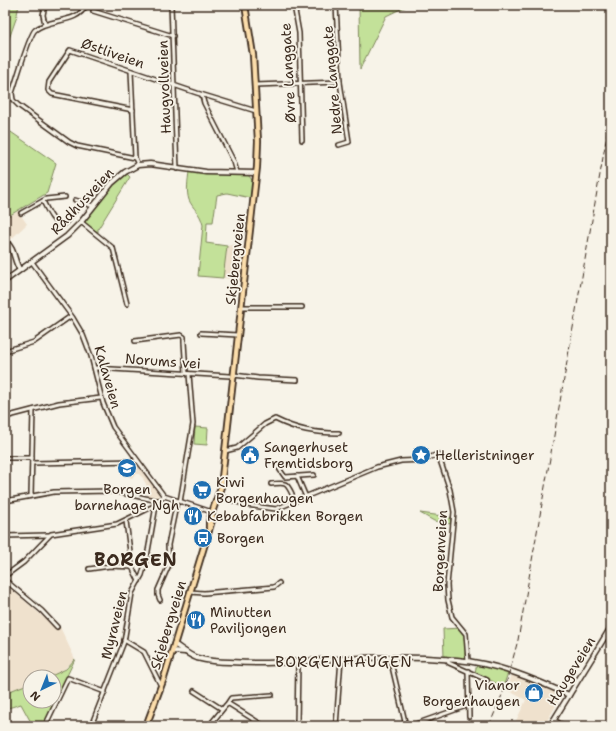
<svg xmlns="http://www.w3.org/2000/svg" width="616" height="731" font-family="'Shantell Sans',sans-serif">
  <rect width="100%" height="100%" fill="#f7f3e8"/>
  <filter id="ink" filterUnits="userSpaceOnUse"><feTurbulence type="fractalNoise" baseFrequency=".025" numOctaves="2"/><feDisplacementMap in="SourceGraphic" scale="8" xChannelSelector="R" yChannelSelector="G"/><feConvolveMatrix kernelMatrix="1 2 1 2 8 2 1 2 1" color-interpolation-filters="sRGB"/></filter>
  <g filter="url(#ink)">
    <g fill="#efe1cd">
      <polygon points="18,211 27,224 7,243 5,241 5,218"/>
      <polygon points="235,244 246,246 240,280 223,278 227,246"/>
      <polygon points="125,464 137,464 159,494 159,497 148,496 146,484 143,479 144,479 139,474 135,474 132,478 129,477 129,473 124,471 124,470 130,469 130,465"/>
      <polygon points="5,584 54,626 60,627 75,659 60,673 49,677 30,677 30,683 5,693"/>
      <polygon points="512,674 561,694 560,699 544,726 519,726 515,723 526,700 507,690"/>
    </g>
    <g fill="#c3e199" stroke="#7f865c">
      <polygon points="5,5 19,5 16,19 5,50"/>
      <polygon points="359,5 409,5 386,16 360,69"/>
      <polygon points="5,128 56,163 47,193 5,218"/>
      <path d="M189,171L248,172V175L253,181L251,198L227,193L217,195L213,222H207L206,243L227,246L223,278L198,276L203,225C200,212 193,209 189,200C186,191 188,181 189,171Z"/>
      <polygon points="125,172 130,177 98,229 98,232 81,222 101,195"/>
      <polygon points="195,427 208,428 207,445 194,444"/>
      <polygon points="420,513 450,517 451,524 434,521"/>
      <polygon points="461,628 465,633 468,659 444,657 443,629"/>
      <polygon points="75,659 44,724 33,726 21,704 5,709 5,693 30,683 30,701 54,701 54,677 49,677 66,669"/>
      <polygon points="477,664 508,673 503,687 475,672"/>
    </g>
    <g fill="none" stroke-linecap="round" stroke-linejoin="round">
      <g stroke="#3b2a1e" stroke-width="6">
        <g id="street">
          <polyline points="45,5 43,15 45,24"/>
          <path d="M86,5C78,24 49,18 35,30C29,35 16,82 12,93L13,100L18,105L69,142L77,146L135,158"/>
          <polyline points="171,5 177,169"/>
          <polyline points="294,5 299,33 302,140"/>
          <polyline points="336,5 340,82 349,142 339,145"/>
          <polyline points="93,11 173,36"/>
          <polyline points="131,71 135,158 138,165"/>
          <polyline points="255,85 340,82"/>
          <polyline points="202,95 204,103 234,162 237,172"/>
          <polyline points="133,110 52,94 48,90 49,82 70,50 197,93 256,111"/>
          <polyline points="75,200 93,206"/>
          <path d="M43,201C47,209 53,224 63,226L82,202"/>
          <polyline points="21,213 46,199 65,197"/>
          <polyline points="81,222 113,248 127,304"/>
          <polyline points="32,262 73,318 83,335 91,356 103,403 113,427 164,496"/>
          <polyline points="241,307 302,307"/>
          <polyline points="201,333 238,335"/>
          <polyline points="135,341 181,335 184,337 184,342 186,373"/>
          <polyline points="5,351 34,342 71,316"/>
          <polyline points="95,368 230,376"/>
          <polyline points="234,375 258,378 297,380"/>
          <polyline points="5,417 59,403 101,398"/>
          <path d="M225,451L237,448L265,424L275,419C297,430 315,433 339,433"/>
          <polyline points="5,458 32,458"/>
          <polyline points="32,463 137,461"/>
          <polyline points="280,470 285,477 314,475"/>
          <polyline points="297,476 306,497"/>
          <path d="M271,484C285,483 286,481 292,494"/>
          <polyline points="31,496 33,410"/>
          <polyline points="219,496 246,505 276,509 377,467 401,461 424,460 438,454 450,490 454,512 447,585 448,600 452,617 466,634 468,661"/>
          <polyline points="5,501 54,492 113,491 154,500 160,500 164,496 212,512"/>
          <polyline points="180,502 193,424 189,374"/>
          <polyline points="126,521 132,567 139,581"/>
          <polyline points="5,536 49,535"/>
          <polyline points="89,569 110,566 132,567"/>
          <polyline points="5,576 24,562 51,534 117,524 156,505"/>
          <polyline points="5,580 42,611 57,627"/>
          <polyline points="190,592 204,593 274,587 279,583"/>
          <polyline points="160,600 158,595 158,590 169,565 168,545 177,501"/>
          <polyline points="124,640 144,652 161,686"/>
          <polyline points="390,658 406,726"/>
          <polyline points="446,659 449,663 487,680"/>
          <polyline points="468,671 469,717"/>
          <polyline points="194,691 222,709"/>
          <polyline points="227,704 231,698 272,695"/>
          <polyline points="554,720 564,726"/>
          <polyline points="45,726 68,678 105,692"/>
          <polyline points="91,726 124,642 132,593 142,575 147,557 157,500"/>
          <polyline points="209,726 226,705 229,704 264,726"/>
          <polyline points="297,726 298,663"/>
          <polyline points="336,726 341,659"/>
          <polyline points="410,726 469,705"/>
        </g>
      </g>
      <g stroke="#3b2a1e" stroke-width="7">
        <g id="secondary">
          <path d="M5,241C16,250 13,260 20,270"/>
          <polyline points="5,281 67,236 81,222 112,183 125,172 138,165 150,164 206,172 256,173"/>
          <path d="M174,644C182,649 188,655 197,658C208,661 219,662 230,662C268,665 304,661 342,659C380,657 419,657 457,660C496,663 534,679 569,695"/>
          <polyline points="172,651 185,652"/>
          <polyline points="550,726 611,627"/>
        </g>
      </g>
      <g stroke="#3b2a1e" stroke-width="8">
        <g id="primary">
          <polyline points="209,530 209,521 221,487 257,167 258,141 253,55 245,5"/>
          <polyline points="146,726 164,678 213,517"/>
        </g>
      </g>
      <use href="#street" stroke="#f7f3e8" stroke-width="3"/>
      <use href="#secondary" stroke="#f7f3e8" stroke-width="4"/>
      <use href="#primary" stroke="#fbddab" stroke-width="4.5"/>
      <polyline stroke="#3b2a1e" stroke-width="1" stroke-dasharray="6 3" stroke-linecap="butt" points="489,726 505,688 518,640 611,112"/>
    </g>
  </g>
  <defs>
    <g id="civic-disc" transform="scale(1)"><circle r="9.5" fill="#1f6fb2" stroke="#f7f3e8"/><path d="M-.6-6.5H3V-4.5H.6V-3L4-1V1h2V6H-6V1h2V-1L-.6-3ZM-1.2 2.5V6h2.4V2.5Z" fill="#fff"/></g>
    <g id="sight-disc" transform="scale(1)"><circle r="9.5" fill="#1f6fb2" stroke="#f7f3e8"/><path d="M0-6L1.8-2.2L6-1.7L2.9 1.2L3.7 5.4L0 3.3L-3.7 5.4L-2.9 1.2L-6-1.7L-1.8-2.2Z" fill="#fff"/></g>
    <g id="school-disc" transform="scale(1)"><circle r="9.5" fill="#1f6fb2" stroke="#f7f3e8"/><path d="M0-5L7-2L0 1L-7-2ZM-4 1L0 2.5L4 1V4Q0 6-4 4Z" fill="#fff"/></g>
    <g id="supermarket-disc" transform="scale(1)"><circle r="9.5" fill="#1f6fb2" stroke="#f7f3e8"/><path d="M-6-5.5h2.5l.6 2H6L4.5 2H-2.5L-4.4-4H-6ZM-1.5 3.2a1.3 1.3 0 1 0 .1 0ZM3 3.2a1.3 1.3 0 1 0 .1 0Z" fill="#fff"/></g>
    <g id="restaurant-disc" transform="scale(1)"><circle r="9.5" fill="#1f6fb2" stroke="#f7f3e8"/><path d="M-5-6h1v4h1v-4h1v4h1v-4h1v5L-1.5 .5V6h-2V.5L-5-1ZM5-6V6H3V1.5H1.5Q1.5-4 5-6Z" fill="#fff"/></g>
    <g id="bus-disc" transform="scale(1)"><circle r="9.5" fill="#1f6fb2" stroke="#f7f3e8"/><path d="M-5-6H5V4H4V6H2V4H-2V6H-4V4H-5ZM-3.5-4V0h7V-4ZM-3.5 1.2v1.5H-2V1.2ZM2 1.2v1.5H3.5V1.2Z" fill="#fff"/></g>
    <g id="shop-disc" transform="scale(1)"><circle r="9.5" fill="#1f6fb2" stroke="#f7f3e8"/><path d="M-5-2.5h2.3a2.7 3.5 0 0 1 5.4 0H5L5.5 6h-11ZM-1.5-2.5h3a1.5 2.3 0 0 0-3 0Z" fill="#fff"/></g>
  </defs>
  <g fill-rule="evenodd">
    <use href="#civic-disc" x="250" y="455"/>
    <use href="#sight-disc" x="421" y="455"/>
    <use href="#school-disc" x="127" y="468"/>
    <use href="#supermarket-disc" x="202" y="490"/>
    <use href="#restaurant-disc" x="193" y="516"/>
    <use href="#bus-disc" x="203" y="538"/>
    <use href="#restaurant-disc" x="196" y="620"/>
    <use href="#shop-disc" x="534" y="693"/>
  </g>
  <g text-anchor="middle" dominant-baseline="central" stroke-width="3.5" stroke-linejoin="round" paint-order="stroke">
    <g font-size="14" fill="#3b2a1e" stroke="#f7f3e8">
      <text transform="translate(113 53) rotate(19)">Østliveien</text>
      <text transform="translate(288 73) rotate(-93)">Øvre Langgate</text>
      <text transform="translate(332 80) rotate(-95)">Nedre Langgate</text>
      <text transform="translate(164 87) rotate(-92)">Haugvollveien</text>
      <text transform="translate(82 201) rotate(-47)">Rådhusveien</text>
      <text transform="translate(235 259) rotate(-84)">Skjebergveien</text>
      <text transform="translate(163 361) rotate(4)">Norums vei</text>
      <text transform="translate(108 377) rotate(74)">Kalaveien</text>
      <text transform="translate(440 551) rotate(-87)">Borgenveien</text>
      <text transform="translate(114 625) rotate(-76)">Myraveien</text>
      <text transform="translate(168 625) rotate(-73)">Skjebergveien</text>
      <text transform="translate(571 671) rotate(-58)">Haugeveien</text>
    </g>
    <g font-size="14" fill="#3b2a1e" stroke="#f7f3e8" text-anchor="start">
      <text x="264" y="447">Sangerhuset<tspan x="264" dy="16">Fremtidsborg</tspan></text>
      <text x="435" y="455">Helleristninger</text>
      <text x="216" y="482">Kiwi<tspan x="216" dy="16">Borgenhaugen</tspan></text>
      <text x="127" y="489" text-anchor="middle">Borgen<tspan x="127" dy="16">barnehage Ngh</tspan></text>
      <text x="207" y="516">Kebabfabrikken Borgen</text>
      <text x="217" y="538">Borgen</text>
      <text x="210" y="612">Minutten<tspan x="210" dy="16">Paviljongen</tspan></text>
      <text x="520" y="685" text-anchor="end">Vianor<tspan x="520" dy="16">Borgenhaugen</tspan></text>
    </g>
    <g font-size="15" letter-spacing="1" fill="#3b2a1e" stroke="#f7f3e8">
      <text x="344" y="662">BORGENHAUGEN</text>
    </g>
    <g font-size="18" font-weight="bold" letter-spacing="1" fill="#3b2a1e" stroke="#f7f3e8">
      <text x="136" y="560">BORGEN</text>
    </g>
  </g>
  <rect width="616" height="731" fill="none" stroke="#f7f3e8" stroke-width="20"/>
  <rect x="10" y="10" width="596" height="711" fill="none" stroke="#3b2a1e" stroke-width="1.5" filter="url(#ink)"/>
  <g transform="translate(42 689) rotate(223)"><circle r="19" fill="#f7f3e8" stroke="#aca397"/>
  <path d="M0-3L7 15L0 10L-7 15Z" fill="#1f6fb2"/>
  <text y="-6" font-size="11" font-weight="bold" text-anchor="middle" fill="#3b2a1e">N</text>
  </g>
</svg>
